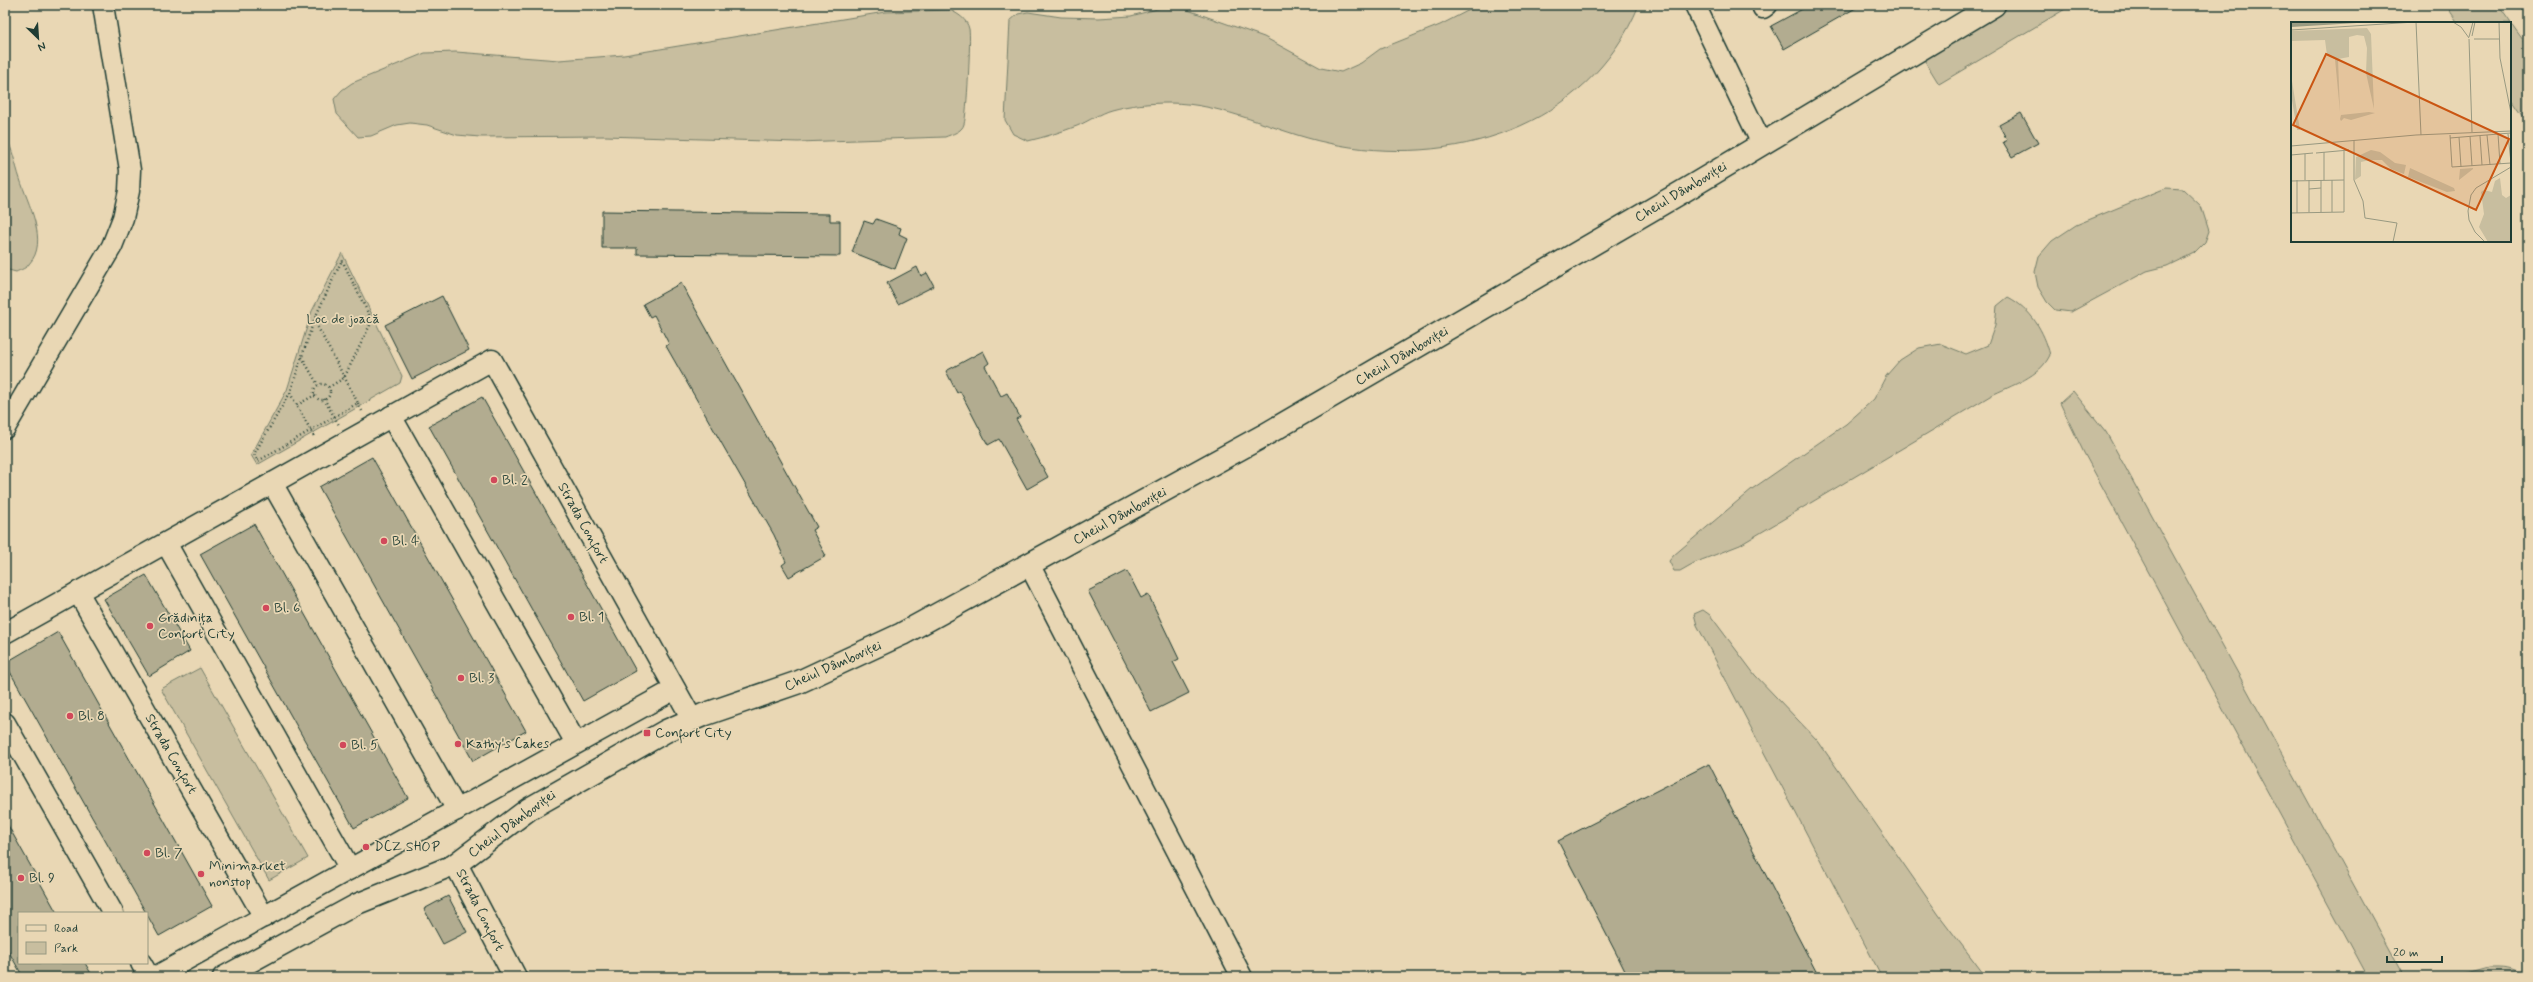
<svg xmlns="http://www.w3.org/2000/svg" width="2533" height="982" font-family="Mynerve,sans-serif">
  <rect width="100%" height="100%" fill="#e9d7b4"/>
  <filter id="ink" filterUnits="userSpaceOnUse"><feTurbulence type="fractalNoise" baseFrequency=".025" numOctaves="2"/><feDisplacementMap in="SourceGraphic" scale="8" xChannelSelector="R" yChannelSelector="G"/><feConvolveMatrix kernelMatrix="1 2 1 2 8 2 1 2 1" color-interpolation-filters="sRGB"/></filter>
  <g filter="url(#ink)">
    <g fill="#c8be9f" stroke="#747e6a">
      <path d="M1479,5H1639C1588,129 1450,169 1328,143C1274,132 1225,103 1169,103C1150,103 1129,105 1111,110C1100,113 1089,121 1077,126C1061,132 1045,137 1028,141L1013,134L1005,120L1010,21L1018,14L1028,12L1061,17L1099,18L1131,16L1161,8L1185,9L1264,37L1321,68L1341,72L1361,63L1380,49L1440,25Z"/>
      <polygon points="2012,5 2072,5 1939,84 1923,58"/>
      <polygon points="2446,5 2498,5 2528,47 2528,122 2510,96 2510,23 2458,23"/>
      <path d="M950,10C958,14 967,19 969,29C971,36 967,116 964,124C962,132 952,134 945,137L798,142L605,136L480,137L457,135L427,125L410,123L397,125L371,136L358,137L337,114L334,99L342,90L352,83L425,53L456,52L559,60L624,55L885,12Z"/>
      <path d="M5,135C13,150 15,164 20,179C27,202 50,242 29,264C27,268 20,270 16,272L5,269Z"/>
      <polygon points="2166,188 2183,189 2201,206 2209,231 2205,242 2194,253 2167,266 2147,271 2071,312 2055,310 2047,302 2038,287 2035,272 2039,256 2052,241 2076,225"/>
      <polygon points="342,253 402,376 400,383 257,465 251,455 287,390 312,311"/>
      <path d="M2008,297C2031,309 2044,331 2050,355C2040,377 2012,385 1990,396L1740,545L1694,563L1680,571H1674L1669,561L1674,555L1752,489L1846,424L1874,399L1886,376L1900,360L1919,348L1941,344L1966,354L1988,345L1995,325L1997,306Z"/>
      <polygon points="2073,391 2106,432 2404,977 2368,977 2084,453 2060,403"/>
      <polygon points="1703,610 1710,615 1755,675 1818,741 1939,915 1986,977 1882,977 1697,625 1694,614"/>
      <polygon points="200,668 308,858 269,880 161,689"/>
      <path d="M2489,968C2501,968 2514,967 2523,977H2455Z"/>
    </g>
    <g fill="#b2ac90" stroke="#1f3d34">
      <polygon points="1810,5 1861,5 1784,49 1771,26"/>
      <polygon points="2021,113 2038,143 2012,157 2003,142 2007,140 1999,125"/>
      <polygon points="602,211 830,214 830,221 840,221 840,256 637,254 637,248 602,248"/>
      <polygon points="876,219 901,228 899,234 907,238 895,269 852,252 864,221 873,224"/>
      <polygon points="917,267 921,276 927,273 934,286 898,304 887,283"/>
      <polygon points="681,283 817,527 812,530 826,556 789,577 782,565 786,562 774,535 666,346 669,344 654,315 650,317 643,304"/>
      <polygon points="442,296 469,350 412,379 385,325"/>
      <polygon points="983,351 989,363 985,366 1001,396 1007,393 1020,417 1016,419 1048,477 1027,489 999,439 988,445 960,391 957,393 946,371"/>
      <polygon points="482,397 636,671 583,701 429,426"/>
      <polygon points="372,457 526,731 473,761 319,487"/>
      <polygon points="254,524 408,798 354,828 200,554"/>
      <polygon points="1127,571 1141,598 1148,594 1159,617 1179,659 1173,662 1189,693 1151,712 1088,591"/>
      <polygon points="146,575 190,651 149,676 104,599"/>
      <polygon points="58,632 212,906 159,936 5,663"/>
      <polygon points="1709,764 1774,891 1819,977 1628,977 1617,955 1558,841"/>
      <polygon points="5,820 57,913 19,913 19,963 85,963 93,977 23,977 5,945"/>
      <polygon points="448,896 467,932 443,944 424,909"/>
    </g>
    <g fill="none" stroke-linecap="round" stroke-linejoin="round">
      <g stroke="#1f3d34" stroke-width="23">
        <g id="minor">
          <polyline points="1695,5 1762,144"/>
          <polyline points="1763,8 1767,5"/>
          <polyline points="391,416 576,743"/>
          <polyline points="5,428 112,246 123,218 129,191 130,170 103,5"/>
          <polyline points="272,483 457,810"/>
          <polyline points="166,543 350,869"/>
          <polyline points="1030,566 1242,977"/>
          <polyline points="78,592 264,917"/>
          <polyline points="5,633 492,360 692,719"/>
          <polyline points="5,723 113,913"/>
          <polyline points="141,963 149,977"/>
          <polyline points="155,977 675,689"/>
          <polyline points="223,977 357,904 456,864"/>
        </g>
      </g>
      <g stroke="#1f3d34" stroke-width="25">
        <polyline id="tertiary" points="515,977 456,864 529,809 666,731 703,715 799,682 902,634 1263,436 1682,192 1994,5"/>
      </g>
      <g stroke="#1f3d34" stroke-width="2.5" stroke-dasharray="1 3" stroke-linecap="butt">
        <polyline points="314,320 358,403 258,461 254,454 290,393 314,320 342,260 372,321 344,378 329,387"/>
        <polyline points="302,357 318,385"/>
        <circle cx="322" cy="392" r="8"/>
        <polyline points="290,393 315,438"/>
        <polyline points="324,399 339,425"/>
        <polyline points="358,403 362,411"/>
        <polyline points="297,405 315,395"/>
      </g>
      <use href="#minor" stroke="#e9d7b4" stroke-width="20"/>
      <use href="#tertiary" stroke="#e9d7b4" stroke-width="22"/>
    </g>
  </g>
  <g fill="#d1495b" stroke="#e9d7b4" stroke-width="1.5">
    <circle cx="494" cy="480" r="4"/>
    <circle cx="384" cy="541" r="4"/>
    <circle cx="266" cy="608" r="4"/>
    <circle cx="571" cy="617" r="4"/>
    <circle cx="150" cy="626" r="4"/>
    <circle cx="461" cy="678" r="4"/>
    <circle cx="70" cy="716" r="4"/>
    <rect x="643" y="729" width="8" height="8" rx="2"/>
    <circle cx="458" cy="744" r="4"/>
    <circle cx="343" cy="745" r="4"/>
    <circle cx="366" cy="847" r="4"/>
    <circle cx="147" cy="853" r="4"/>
    <circle cx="201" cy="874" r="4"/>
    <circle cx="21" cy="878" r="4"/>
  </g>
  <g text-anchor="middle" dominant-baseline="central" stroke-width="3.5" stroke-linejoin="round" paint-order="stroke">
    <g font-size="14" fill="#1f3d34" stroke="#e9d7b4">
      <text transform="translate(1681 192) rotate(-31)">Cheiul Dâmboviței</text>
      <text transform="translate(1402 356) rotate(-30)">Cheiul Dâmboviței</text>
      <text transform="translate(1120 516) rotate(-29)">Cheiul Dâmboviței</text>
      <text transform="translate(583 523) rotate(61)">Strada Confort</text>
      <text transform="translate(833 666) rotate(-24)">Cheiul Dâmboviței</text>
      <text transform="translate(171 754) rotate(60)">Strada Confort</text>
      <text transform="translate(512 824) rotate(-36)">Cheiul Dâmboviței</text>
      <text transform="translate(480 910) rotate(63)">Strada Confort</text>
    </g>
    <g font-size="14" fill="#304a3f" stroke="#e9d7b4">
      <text x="343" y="319">Loc de joacă</text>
    </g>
    <g font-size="14" fill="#1f3d34" stroke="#e9d7b4" text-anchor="start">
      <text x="502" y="480">Bl. 2</text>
      <text x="392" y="541">Bl. 4</text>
      <text x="274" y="608">Bl. 6</text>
      <text x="579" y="617">Bl. 1</text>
      <text x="158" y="618">Grădinița<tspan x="158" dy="16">Confort City</tspan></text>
      <text x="469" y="678">Bl. 3</text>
      <text x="78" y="716">Bl. 8</text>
      <text x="655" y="733">Confort City</text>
      <text x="466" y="744">Kathy's Cakes</text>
      <text x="351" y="745">Bl. 5</text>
      <text x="374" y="847">DCZ SHOP</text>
      <text x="155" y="853">Bl. 7</text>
      <text x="209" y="866">Minimarket<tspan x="209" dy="16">nonstop</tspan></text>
      <text x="29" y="878">Bl. 9</text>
    </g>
  </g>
  <g transform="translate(2291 22)">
    <rect width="220" height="220" fill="#e9d7b4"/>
    <path d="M76,6L80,12L83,87L75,51L76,26L73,14L66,13L58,15V35L47,37L49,90L44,37L36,33L34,18L0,19V9ZM0,53L9,108H6L0,72ZM78,90L84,91L60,98L53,96L50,99L49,97L50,93ZM80,128L89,130L104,141L115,143L113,152L100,147L91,138H79L70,140V154L64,158L65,135ZM119,146L163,166L164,169L156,170L117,155ZM182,146V147L168,158L169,147ZM209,156L211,173L215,176L220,173V220H197L188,205L193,192L190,170L193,168L201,170L204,159Z" fill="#c8be9f"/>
    <path d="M0,0H82L0,5Z" fill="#999b82"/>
    <path fill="none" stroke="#989981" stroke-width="1" d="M125,0L130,113M162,0L170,5L178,16M208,0L209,36L220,91M0,8L124,0M181,14L184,0M178,15L182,0M178,17L181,110M183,17H208M207,112L209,142M217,112L220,141M159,113L161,145L220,141M196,113L199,143M179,114L181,144M189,114L191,143M168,115L170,145M159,116L220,111M63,118V158L72,179L74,196L106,201L102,220M0,124L125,113L220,109M33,130V158M25,131L58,128M14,132V158M0,133L22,131M6,158V191M18,158V190M0,159L53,158M18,167L30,166M30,190V158M41,190V158M0,191L53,190V129M194,220L184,210L178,198L177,189L180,173L185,166L220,145"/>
    <path fill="#ca5512" fill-opacity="0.15" stroke="#ca5512" stroke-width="2" d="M35,32L218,117L185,188L2,103Z"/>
    <rect width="220" height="220" fill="none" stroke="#1f3d34" stroke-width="2"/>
  </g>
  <rect width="2533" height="982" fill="none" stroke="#e9d7b4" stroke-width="20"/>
  <rect x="10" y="10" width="2513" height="962" fill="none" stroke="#1f3d34" stroke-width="1.5" filter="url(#ink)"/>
  <rect x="18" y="912" width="130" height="52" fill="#e9d7b4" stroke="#989981"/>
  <rect x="26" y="925" width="20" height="6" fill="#e9d7b4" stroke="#989981"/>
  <text x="54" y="932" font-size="12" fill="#1f3d34">Road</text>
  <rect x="26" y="942" width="20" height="12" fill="#c8be9f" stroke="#989981"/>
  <text x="54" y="952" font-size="12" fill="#1f3d34">Park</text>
  <g transform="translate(38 38) rotate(155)" stroke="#e9d7b4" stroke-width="3" paint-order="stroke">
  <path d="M0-3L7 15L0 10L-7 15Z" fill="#1f3d34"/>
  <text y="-6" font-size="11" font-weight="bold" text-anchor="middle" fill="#1f3d34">N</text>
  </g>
  <path d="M2387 956v6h55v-6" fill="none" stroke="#1f3d34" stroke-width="2"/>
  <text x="2393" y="956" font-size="12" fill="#1f3d34" stroke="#e9d7b4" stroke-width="3" paint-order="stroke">20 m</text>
</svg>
